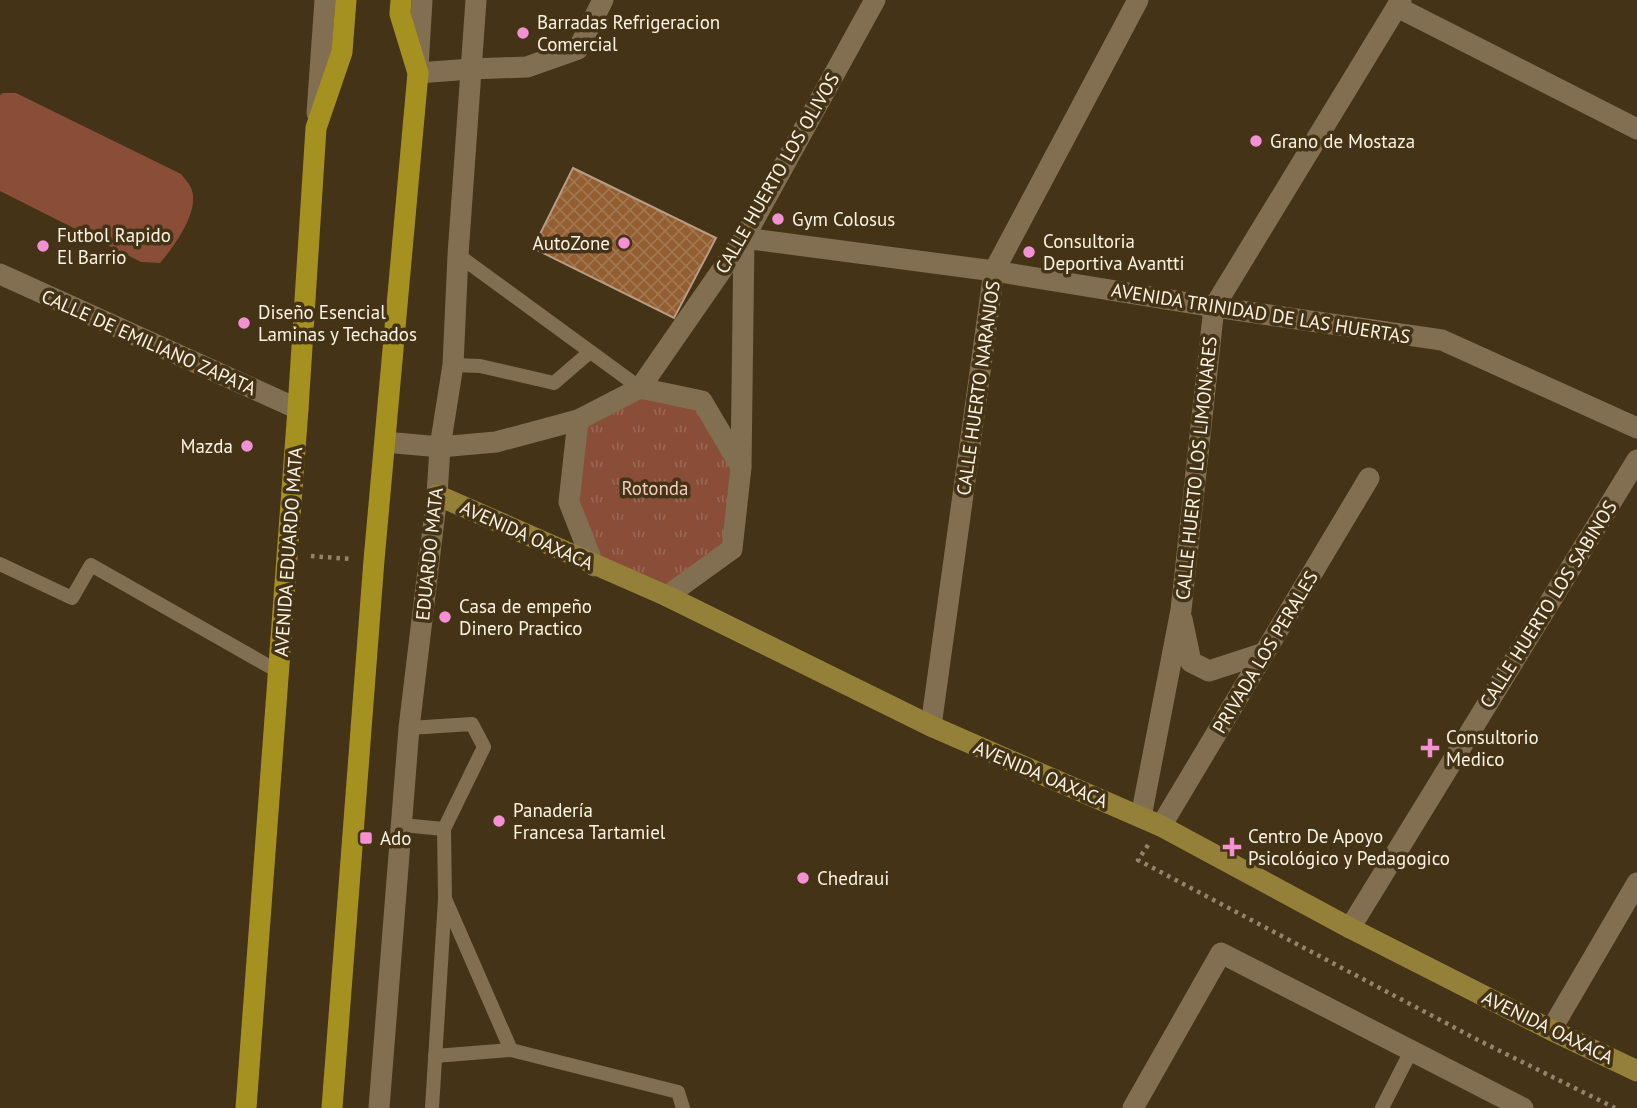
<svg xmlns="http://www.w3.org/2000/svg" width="1637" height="1108" font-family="'PT Sans',sans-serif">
  <defs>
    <pattern id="park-tufts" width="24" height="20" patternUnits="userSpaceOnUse" patternTransform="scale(1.75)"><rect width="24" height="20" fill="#894d38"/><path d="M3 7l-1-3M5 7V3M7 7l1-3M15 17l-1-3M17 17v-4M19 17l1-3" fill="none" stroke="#9b6754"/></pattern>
    <pattern id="building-cross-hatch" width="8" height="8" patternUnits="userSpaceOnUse" patternTransform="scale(1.75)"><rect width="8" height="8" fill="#925e32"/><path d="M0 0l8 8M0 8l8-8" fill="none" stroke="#a2764f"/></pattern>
  </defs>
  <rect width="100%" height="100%" fill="#443316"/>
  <path fill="#894d38" d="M3,93H16L181,174C184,178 189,183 191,188C201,210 174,247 160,263L141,262L0,191V95Z"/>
  <polygon fill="url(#park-tufts)" points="639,396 699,405 737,465 728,546 663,594 598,562 571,500 587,424"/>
  <polygon fill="url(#building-cross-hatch)" stroke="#ba9b83" stroke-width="2" points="573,168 716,238 674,318 533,248"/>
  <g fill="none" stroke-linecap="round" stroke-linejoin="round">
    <g stroke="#93856d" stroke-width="4.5" stroke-dasharray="3.5 5" stroke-linecap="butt">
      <polyline points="311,556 351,559"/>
      <polyline points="1148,845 1138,860 1478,1040 1615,1108"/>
    </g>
    <g stroke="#826f51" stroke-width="14">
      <polyline points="458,255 640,388"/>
      <polyline points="453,365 480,366 554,383 590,352"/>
      <polyline points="0,564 72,598 91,565 279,672"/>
      <polyline points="409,728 472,724 484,747 444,829 445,899 432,1108"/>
      <polyline points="402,825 444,829"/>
      <polyline points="446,901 511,1050"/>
      <polyline points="435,1056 511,1050 678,1092 683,1108"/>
      <polyline points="1382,1108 1411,1051"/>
    </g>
    <g stroke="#826f51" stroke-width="21">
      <polyline points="1397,7 1637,129"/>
      <polyline points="418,73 471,69 527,67 578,49 603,0"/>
      <polyline points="744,238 994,271 1214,307 1442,340 1637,428"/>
      <polyline points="0,274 298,409"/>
      <polyline points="640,388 702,401 741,467 732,549 667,596"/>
      <polyline points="578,420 569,502 594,566"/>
      <polyline points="385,442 440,447 496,442 578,420 640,388 744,238 875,0"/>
      <polyline points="741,467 744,238"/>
      <polyline points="1182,619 1191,662 1209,671 1264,653"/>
      <polyline points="931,726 994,271 1138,0"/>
      <polyline points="1141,817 1181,610 1214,307 1401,0"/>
      <polyline points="1161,826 1369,478"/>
      <polyline points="1350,928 1637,460"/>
      <polyline points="1551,1030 1637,883"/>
      <polyline points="1133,1108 1221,953 1523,1108"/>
    </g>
    <g stroke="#826f51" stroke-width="21">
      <polyline points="418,67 422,0"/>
      <polyline points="317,113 325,0"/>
      <polyline points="379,1108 409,728 437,495 440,447 453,365 458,255 476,0"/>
    </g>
    <polyline stroke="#948039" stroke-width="21" points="437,495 667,596 931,726 1161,826 1350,928 1551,1030 1637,1071"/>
    <g stroke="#a59120" stroke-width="21">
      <polyline points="246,1108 298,409 316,128 342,52 346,0"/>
      <polyline points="332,1108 374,560 418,73 400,14 401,0"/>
    </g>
  </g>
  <g fill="#f491d3" stroke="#443316" stroke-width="2.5">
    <circle cx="523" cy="33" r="7"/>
    <circle cx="1256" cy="141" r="7"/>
    <circle cx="778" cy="219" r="7"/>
    <circle cx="624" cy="243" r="7"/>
    <circle cx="43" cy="246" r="7"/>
    <circle cx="1029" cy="252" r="7"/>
    <circle cx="244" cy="323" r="7"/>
    <circle cx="247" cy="446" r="7"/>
    <circle cx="445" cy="617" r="7"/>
    <path d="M1426.5 737.5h7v7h7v7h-7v7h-7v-7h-7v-7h7z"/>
    <circle cx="499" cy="821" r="7"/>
    <rect x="359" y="831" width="14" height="14" rx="3.5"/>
    <path d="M1228.5 836.5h7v7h7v7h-7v7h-7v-7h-7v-7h7z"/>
    <circle cx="803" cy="878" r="7"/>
  </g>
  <g text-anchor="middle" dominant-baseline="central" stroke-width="7" stroke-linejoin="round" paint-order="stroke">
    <g font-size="19" fill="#fdf3e2" stroke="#443316" text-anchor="start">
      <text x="537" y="22">Barradas Refrigeracion<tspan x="537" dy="22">Comercial</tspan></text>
      <text x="1270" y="141">Grano de Mostaza</text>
      <text x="792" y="219">Gym Colosus</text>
      <text x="57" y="235">Futbol Rapido<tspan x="57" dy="22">El Barrio</tspan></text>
      <text x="1043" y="241">Consultoria<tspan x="1043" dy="22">Deportiva Avantti</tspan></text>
      <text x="610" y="243" text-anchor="end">AutoZone</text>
      <text x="258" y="312">Diseño Esencial<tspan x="258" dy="22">Laminas y Techados</tspan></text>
      <text x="233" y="446" text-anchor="end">Mazda</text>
      <text x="459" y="606">Casa de empeño<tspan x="459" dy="22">Dinero Practico</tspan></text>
      <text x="1446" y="737">Consultorio<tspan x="1446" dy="22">Medico</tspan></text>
      <text x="513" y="810">Panadería<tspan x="513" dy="22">Francesa Tartamiel</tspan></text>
      <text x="1248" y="836">Centro De Apoyo<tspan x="1248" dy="22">Psicológico y Pedagogico</tspan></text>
      <text x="380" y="838">Ado</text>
      <text x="817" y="878">Chedraui</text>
    </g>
    <g font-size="19" fill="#fdf3e2" stroke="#443316">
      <text transform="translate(777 173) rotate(-60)">CALLE HUERTO LOS OLIVOS</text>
      <text transform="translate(1261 313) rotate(9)">AVENIDA TRINIDAD DE LAS HUERTAS</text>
      <text transform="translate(149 342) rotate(24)">CALLE DE EMILIANO ZAPATA</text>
      <text transform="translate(978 388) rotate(-82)">CALLE HUERTO NARANJOS</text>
      <text transform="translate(1196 468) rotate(-84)">CALLE HUERTO LOS LIMONARES</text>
      <text transform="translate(527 535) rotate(24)">AVENIDA OAXACA</text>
      <text transform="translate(288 552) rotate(-86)">AVENIDA EDUARDO MATA</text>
      <text transform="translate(429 554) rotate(-84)">EDUARDO MATA</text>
      <text transform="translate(1548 604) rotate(-58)">CALLE HUERTO LOS SABINOS</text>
      <text transform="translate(1265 652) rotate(-59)">PRIVADA LOS PERALES</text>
      <text transform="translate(1041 774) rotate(23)">AVENIDA OAXACA</text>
      <text transform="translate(1548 1027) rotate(26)">AVENIDA OAXACA</text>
    </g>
    <g font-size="19" fill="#f3ccbe" stroke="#443316">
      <text x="655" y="488">Rotonda</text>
    </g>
  </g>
</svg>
